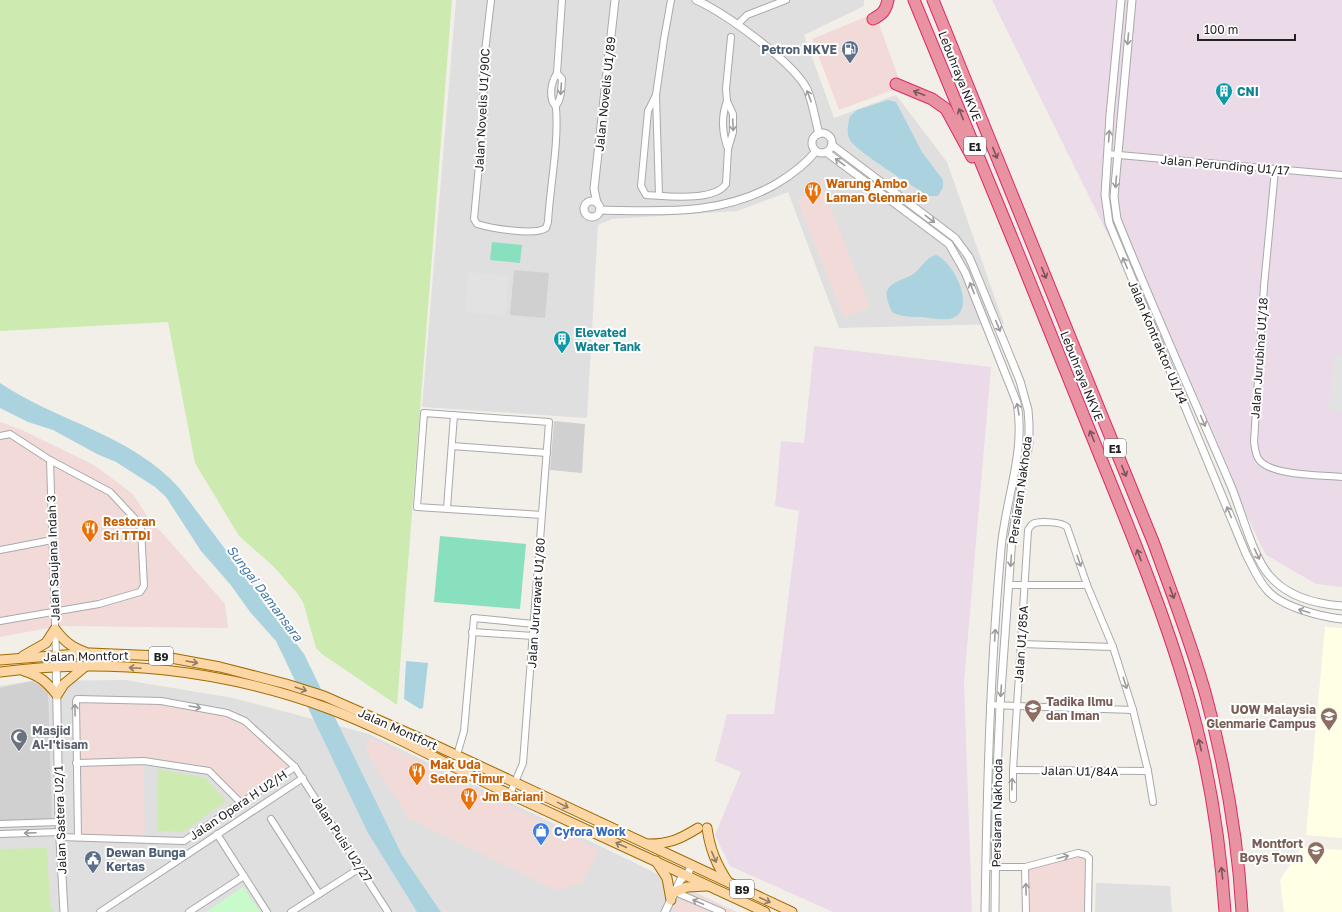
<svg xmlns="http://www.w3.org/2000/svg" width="1342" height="912" font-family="'Golos Text',sans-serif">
  <rect width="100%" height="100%" fill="#f2efe9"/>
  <g fill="#e0dfdf">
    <polygon points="456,0 864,0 864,6 804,35 834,118 896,95 947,162 1004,324 839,328 788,192 737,211 612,219 598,225 587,418 422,407"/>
    <polygon points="125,680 233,698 369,734 736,912 0,912 0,686 32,681"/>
    <polygon points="1096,883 1170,886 1172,912 1095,912"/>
  </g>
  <g fill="#f2dad9">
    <polygon points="875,13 900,82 896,89 839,110 812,39"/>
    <polygon points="823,189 870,307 844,317 797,200"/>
    <polygon points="0,422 20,429 94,465 133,494 147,516 225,604 228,628 60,626 0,637"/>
    <polygon points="77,703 159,703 226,715 239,720 292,767 241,800 208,769 143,758 145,838 80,835"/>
    <polygon points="371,738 599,850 582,883 555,890 409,818 371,760 365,744"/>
    <polygon points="1077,856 1083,857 1086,859 1085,912 1028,912 1028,869"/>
    <polygon points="695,893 736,912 673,912 676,904"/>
  </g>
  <g fill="#ebdbe8">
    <polygon points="992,0 1342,0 1342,587 1316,584 1266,555"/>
    <polygon points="814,346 991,367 964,682 972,912 833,912 730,866 715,835 741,772 715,761 727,714 774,714 799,511 775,506 781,441 804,443"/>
  </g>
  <g fill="#ffffe5">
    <polygon points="1325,627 1342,628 1342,838 1306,835"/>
    <polygon points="1302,847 1342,850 1342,912 1284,912 1280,880"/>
  </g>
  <g fill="#d0d0d0">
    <polygon points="514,270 549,273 545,318 510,315"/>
    <polygon points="554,421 585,424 582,473 550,470"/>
    <polygon points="32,681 48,690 52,819 0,821 0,688"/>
  </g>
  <g fill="#cdebb0">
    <polygon points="0,0 452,0 397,705 322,654 316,648 303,602 297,593 273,566 239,536 195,463 168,322 0,331"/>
    <polygon points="157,769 205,778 226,801 183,832 158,831"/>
    <polygon points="47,848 50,903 53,912 0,912 0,849"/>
  </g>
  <polygon fill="#c8facc" points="243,887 260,912 206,912"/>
  <g fill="#88e0be">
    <polygon points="492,242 522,245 520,263 490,260"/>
    <polygon points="440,536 526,544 520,609 434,602"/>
  </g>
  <g fill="#e2e2e2">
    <polygon points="468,272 508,276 505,316 465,312"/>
    <polygon points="1334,356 1342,356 1342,412 1329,411"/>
  </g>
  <g fill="#aad3df">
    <path d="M888,100L896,102L922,152L943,180V187L938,196H928C912,185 858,153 850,140C846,133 848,123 850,116L857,110Z"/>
    <path d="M936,255C953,261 977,308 953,318C944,321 932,318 922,317C913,317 901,317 892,312C890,306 885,298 887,291C890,282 906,279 913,274C921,269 926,257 936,255Z"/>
    <path d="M0,383C58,422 133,435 180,489L304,654L402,855L441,912H417L368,833L276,641L250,612L230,584L201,551L166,497L155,487L116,462L97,454L53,430L28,422L0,408Z"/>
    <polygon points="406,661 428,663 423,708 420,709 404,699"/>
  </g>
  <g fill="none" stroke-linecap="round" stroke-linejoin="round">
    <g stroke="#a9a9a9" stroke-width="8">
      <g id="minor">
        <path d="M491,0L483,69L484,111L474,219L477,224C490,228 535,236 546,228L548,222C550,186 559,143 556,108C555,105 553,103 552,100C550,91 552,81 557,73L562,0"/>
        <polyline points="737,25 747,15 786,0"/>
        <path d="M656,95L648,111L641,186L646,195C665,196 714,202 726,184L728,149L733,132V114L727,101L726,89L731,37"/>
        <path d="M727,101C721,117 722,133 728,149"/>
        <path d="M556,106C562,98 561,89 562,79L557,73"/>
        <polyline points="1108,154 1342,175"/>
        <path d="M1275,170L1264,286L1254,442C1255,447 1255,453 1258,458C1267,476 1323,475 1342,477"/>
        <polyline points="659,195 656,95 664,39 671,0"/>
        <polyline points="0,436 10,434 50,460 110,492 138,522 141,529 144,586 140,592 99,604 0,621"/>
        <polyline points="452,446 547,453"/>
        <polyline points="50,460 56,655"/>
        <polyline points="447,508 454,415"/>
        <polyline points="0,550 52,540"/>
        <polyline points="1009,585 1087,585"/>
        <polyline points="472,632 533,636"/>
        <polyline points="1021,644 1113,647"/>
        <polyline points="990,705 1133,710"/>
        <polyline points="457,755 464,731 474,618 534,624"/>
        <polyline points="76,763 144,761 209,771 241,803"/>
        <polyline points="1013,770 1148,771"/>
        <polyline points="510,794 523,763 549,422 424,413 417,507 542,515"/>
        <path d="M1013,799V770L1028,530C1030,527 1031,524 1035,523C1042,521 1062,522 1067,527L1087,585L1113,647L1133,710L1148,771L1153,802"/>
        <polyline points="271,819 319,894"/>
        <polyline points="0,824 59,822"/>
        <polyline points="0,834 60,832"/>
        <polyline points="217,834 267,912"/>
        <polyline points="60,837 184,841 295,767"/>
        <polyline points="78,837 76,701 77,699 161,701 227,713 245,721 295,767 388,912"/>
        <polyline points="986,867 1025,867 1078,853 1086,855 1089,858 1088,912"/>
        <polyline points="1025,867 1026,912"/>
        <polyline points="675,892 722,912"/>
        <polyline points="100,912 303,778"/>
        <polyline points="189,912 244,876"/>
        <polyline points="291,912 360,868"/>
      </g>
    </g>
    <g stroke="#a9a9a9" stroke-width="9">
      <g id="tertiary">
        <path d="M696,0C725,13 792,61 807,89C813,103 815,119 819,134"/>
        <path d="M1121,0L1110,115L1105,195L1109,223L1246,554C1253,567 1258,581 1268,591C1282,607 1322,617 1342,619"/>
        <path d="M1132,0L1114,197L1117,219C1153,309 1193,397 1231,486C1241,510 1253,557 1269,575C1287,597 1316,604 1342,606"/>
        <circle cx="822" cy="143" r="10"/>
        <polyline points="832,145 955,238 969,257 975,271 1020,381 1028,410 1029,424 1029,443 1012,537 1000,706 996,795 995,912"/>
        <path d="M826,152L949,244L965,272L1017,403C1026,452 1005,501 1001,549C990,670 987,791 985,912"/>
        <circle cx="592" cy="209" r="8"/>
        <polyline points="597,203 594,189 615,0"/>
        <path d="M600,210C662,211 720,216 776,184C791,175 805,165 816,151"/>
        <polyline points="56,655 59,822 64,912"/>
        <polyline points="665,912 681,879 687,875 692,865"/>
      </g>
    </g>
    <g stroke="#a06b00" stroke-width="11">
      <g id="primary">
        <path d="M23,656L46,643L55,629C64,641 71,647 85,652"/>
        <polyline points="0,660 90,653 160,656 220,667 286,684 324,696 424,740 792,912"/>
        <path d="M24,671C40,676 47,682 57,695L64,684L87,665"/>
        <path d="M0,672C109,657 224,670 327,708C387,730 443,763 501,790C589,831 677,871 765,912"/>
        <path d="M707,828C710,849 716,864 728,882"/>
        <path d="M648,844C670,844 680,839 698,828"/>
        <polyline points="656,861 667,878 671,900"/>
        <polyline points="675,892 687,887 707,886"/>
      </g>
    </g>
    <g stroke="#dc2a67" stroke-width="13">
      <g id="motorway">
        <path d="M914,0C972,139 1029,279 1085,419C1121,509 1160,599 1187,692C1208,763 1220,838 1225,912"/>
        <path d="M933,0L1154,544C1172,594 1192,645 1206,696C1225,766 1238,840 1242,912"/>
        <path d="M873,19C883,14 886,10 888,0"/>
        <polyline points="896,84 932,99 946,109 972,157"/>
      </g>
    </g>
    <use href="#minor" stroke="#fff" stroke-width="6"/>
    <use href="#tertiary" stroke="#fff" stroke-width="7"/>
    <use href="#primary" stroke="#fcd6a4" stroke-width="9"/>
    <use href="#motorway" stroke="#e892a2" stroke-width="11"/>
  </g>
  <defs><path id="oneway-shaft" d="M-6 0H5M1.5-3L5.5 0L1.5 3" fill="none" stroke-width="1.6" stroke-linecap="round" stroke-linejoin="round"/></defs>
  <g stroke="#9c9c9c">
    <use href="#oneway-shaft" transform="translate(1128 39) rotate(95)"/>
    <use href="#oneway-shaft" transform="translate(561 89) rotate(94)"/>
    <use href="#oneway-shaft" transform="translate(809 96) rotate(-110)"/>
    <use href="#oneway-shaft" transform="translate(733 125) rotate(87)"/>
    <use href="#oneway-shaft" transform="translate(1109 136) rotate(-86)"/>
    <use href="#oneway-shaft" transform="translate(840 162) rotate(-143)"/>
    <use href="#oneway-shaft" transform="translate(1116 182) rotate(95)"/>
    <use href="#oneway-shaft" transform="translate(930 219) rotate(37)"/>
    <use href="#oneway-shaft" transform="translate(1125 263) rotate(-113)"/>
    <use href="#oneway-shaft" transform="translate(972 288) rotate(-112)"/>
    <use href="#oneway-shaft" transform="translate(998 326) rotate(68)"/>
    <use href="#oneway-shaft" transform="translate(1018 409) rotate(-100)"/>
    <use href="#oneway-shaft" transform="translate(1203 421) rotate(67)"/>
    <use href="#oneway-shaft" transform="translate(1229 512) rotate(-113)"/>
    <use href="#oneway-shaft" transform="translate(1257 554) rotate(64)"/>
    <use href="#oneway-shaft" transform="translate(1011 561) rotate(94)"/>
    <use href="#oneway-shaft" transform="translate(1079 561) rotate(71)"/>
    <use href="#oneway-shaft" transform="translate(1304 611) rotate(-163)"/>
    <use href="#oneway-shaft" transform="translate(995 635) rotate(-86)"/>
    <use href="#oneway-shaft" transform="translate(1125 683) rotate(72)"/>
    <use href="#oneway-shaft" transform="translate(1001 691) rotate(94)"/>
    <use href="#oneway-shaft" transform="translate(195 707) rotate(10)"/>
    <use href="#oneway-shaft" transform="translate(75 710) rotate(-91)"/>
    <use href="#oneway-shaft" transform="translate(1012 784) rotate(-88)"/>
    <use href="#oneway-shaft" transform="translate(30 833) rotate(178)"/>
    <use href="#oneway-shaft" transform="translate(1063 857) rotate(-14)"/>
    <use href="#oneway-shaft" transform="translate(1026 889) rotate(-91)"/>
    <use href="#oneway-shaft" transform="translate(698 902) rotate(-157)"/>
  </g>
  <g stroke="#7b545c">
    <use href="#oneway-shaft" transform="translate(919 93) rotate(-159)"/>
    <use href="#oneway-shaft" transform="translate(961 114) rotate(-112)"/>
    <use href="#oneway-shaft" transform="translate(995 153) rotate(68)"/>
    <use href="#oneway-shaft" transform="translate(1044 273) rotate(68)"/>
    <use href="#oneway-shaft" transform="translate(1092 436) rotate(-112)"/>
    <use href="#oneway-shaft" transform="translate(1124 471) rotate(68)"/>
    <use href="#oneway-shaft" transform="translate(1139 555) rotate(-110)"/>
    <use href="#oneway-shaft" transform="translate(1172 593) rotate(70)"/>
    <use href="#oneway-shaft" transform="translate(1200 745) rotate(-103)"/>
    <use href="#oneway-shaft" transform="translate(1222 873) rotate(-96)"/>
  </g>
  <g stroke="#8f7c63">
    <use href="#oneway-shaft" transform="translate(192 662) rotate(10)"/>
    <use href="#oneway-shaft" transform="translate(135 668) rotate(-177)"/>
    <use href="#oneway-shaft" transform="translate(301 689) rotate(18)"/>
    <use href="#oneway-shaft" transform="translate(563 805) rotate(26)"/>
    <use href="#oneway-shaft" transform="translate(621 845) rotate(-155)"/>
    <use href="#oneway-shaft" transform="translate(714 857) rotate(67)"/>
    <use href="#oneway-shaft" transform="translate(765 900) rotate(25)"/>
  </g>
  <defs>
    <g id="fuel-pin" transform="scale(0.9)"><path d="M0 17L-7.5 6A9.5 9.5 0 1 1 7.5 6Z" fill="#5c6f8a" stroke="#fff"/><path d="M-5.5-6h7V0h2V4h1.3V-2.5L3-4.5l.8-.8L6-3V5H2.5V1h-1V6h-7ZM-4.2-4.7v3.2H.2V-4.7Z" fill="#fff"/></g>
    <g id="building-pin" transform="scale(0.9)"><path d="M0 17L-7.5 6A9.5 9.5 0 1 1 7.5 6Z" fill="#0f9aa8" stroke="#fff"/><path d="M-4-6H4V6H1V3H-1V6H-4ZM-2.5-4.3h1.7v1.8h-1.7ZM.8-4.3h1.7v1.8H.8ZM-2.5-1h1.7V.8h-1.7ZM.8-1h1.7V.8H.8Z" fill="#fff"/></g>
    <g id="restaurant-pin" transform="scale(0.9)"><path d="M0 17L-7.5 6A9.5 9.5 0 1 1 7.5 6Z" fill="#e8710a" stroke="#fff"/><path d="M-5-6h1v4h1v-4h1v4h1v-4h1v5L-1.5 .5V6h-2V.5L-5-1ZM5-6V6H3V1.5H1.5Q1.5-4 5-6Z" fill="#fff"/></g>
    <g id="school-pin" transform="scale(0.9)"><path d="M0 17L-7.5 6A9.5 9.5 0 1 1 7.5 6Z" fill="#8d6e63" stroke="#fff"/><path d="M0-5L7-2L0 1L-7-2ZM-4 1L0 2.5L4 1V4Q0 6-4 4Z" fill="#fff"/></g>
    <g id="university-pin" transform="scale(0.9)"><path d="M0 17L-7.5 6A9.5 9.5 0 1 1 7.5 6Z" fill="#8d6e63" stroke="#fff"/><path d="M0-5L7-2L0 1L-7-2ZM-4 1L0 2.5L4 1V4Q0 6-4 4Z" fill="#fff"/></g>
    <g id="mosque-pin" transform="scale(0.9)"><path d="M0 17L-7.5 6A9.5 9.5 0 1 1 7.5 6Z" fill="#6b7280" stroke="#fff"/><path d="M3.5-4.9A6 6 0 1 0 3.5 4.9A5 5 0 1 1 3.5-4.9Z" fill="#fff"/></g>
    <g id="shop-pin" transform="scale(0.9)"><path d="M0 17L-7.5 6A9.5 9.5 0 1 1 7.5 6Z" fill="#3f7fe0" stroke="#fff"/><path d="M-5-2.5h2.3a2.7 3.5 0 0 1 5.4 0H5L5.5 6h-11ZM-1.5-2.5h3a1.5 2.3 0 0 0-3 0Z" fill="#fff"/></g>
    <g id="civic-pin" transform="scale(0.9)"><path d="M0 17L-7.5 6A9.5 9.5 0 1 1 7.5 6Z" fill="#5c6f8a" stroke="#fff"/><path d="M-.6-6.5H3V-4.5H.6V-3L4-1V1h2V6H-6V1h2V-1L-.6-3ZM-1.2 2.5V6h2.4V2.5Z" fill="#fff"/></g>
  </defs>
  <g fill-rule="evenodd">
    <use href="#fuel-pin" x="850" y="49"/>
    <use href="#building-pin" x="1224" y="91"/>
    <use href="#restaurant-pin" x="813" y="190"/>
    <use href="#building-pin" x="562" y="339"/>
    <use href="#restaurant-pin" x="90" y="528"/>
    <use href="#school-pin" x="1033" y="708"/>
    <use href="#university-pin" x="1329" y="716"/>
    <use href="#mosque-pin" x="19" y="737"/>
    <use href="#restaurant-pin" x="417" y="771"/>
    <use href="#restaurant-pin" x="469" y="796"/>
    <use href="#shop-pin" x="541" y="831"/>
    <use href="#school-pin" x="1316" y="850"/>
    <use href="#civic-pin" x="93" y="859"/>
  </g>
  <g text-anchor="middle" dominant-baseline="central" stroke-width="4" stroke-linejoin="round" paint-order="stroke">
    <g fill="#fff" stroke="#646464" stroke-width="1">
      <rect x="964" y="137" width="22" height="18" rx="3"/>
      <rect x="1104" y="439" width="22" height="18" rx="3"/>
      <rect x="149" y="647" width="24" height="18" rx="3"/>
      <rect x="730" y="880" width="24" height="18" rx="3"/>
    </g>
    <g font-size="11" font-weight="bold" fill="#222">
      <text x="975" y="146">E1</text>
      <text x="1115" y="448">E1</text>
      <text x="161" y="656">B9</text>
      <text x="742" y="889">B9</text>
    </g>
    <g font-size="12" font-weight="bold" fill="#4e5e75" stroke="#fff" text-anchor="end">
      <text x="837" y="49">Petron NKVE</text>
      <text x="106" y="852" text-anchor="start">Dewan Bunga<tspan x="106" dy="14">Kertas</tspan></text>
    </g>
    <g font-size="12" fill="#222" stroke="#fff">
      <text transform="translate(960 76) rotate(68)">Lebuhraya NKVE</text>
      <text transform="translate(605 94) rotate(-84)">Jalan Novelis U1/89</text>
      <text transform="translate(482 110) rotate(-87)">Jalan Novelis U1/90C</text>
      <text transform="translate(1225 165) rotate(5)">Jalan Perunding U1/17</text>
      <text transform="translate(1158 342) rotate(67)">Jalan Kontraktor U1/14</text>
      <text transform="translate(1259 358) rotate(-86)">Jalan Jurubina U1/18</text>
      <text transform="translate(1082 376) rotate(68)">Lebuhraya NKVE</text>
      <text transform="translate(1020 490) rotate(-82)">Persiaran Nakhoda</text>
      <text transform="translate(53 558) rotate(-92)">Jalan Saujana Indah 3</text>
      <text transform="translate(536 603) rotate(-86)">Jalan Jururawat U1/80</text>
      <text transform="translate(1021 644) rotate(-86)">Jalan U1/85A</text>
      <text transform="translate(86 656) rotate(-1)">Jalan Montfort</text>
      <text transform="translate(398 729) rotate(24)">Jalan Montfort</text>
      <text transform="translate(1080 771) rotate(1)">Jalan U1/84A</text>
      <text transform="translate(238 805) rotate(-34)">Jalan Opera H U2/H</text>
      <text transform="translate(997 813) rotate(-89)">Persiaran Nakhoda</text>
      <text transform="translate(60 820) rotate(-92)">Jalan Sastera U2/1</text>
      <text transform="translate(342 839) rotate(57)">Jalan Puisi U2/27</text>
    </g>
    <g font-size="12" font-weight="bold" fill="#0d838f" stroke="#fff" text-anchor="start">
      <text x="1237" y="91">CNI</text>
      <text x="575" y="332">Elevated<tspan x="575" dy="14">Water Tank</tspan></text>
    </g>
    <g font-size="12" font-weight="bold" fill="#c56008" stroke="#fff" text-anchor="start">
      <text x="826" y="183">Warung Ambo<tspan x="826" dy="14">Laman Glenmarie</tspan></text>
      <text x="103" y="521">Restoran<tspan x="103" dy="14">Sri TTDI</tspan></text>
      <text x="430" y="764">Mak Uda<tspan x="430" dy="14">Selera Timur</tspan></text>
      <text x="482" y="796">Jm Bariani</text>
    </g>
    <g font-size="12" font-weight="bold" fill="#785e54" stroke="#fff" text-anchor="end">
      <text x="1046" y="701" text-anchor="start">Tadika Ilmu<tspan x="1046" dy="14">dan Iman</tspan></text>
      <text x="1316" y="709">UOW Malaysia<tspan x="1316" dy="14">Glenmarie Campus</tspan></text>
      <text x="1303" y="843">Montfort<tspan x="1303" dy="14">Boys Town</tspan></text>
    </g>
    <g font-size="12" font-weight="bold" fill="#5b616d" stroke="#fff" text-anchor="start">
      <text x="32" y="730">Masjid<tspan x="32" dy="14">Al-I'tisam</tspan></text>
    </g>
    <g font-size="12" font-weight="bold" fill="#366cbe" stroke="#fff" text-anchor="start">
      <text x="554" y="831">Cyfora Work</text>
    </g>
    <g font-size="13" font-style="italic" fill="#4a7aab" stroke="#fff">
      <text transform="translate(265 593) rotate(53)">Sungai Damansara</text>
    </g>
  </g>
  <path d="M1198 34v6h97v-6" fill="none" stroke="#222222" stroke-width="2"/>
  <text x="1204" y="34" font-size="12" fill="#222222" stroke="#ffffff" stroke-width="3" paint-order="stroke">100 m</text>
</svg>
